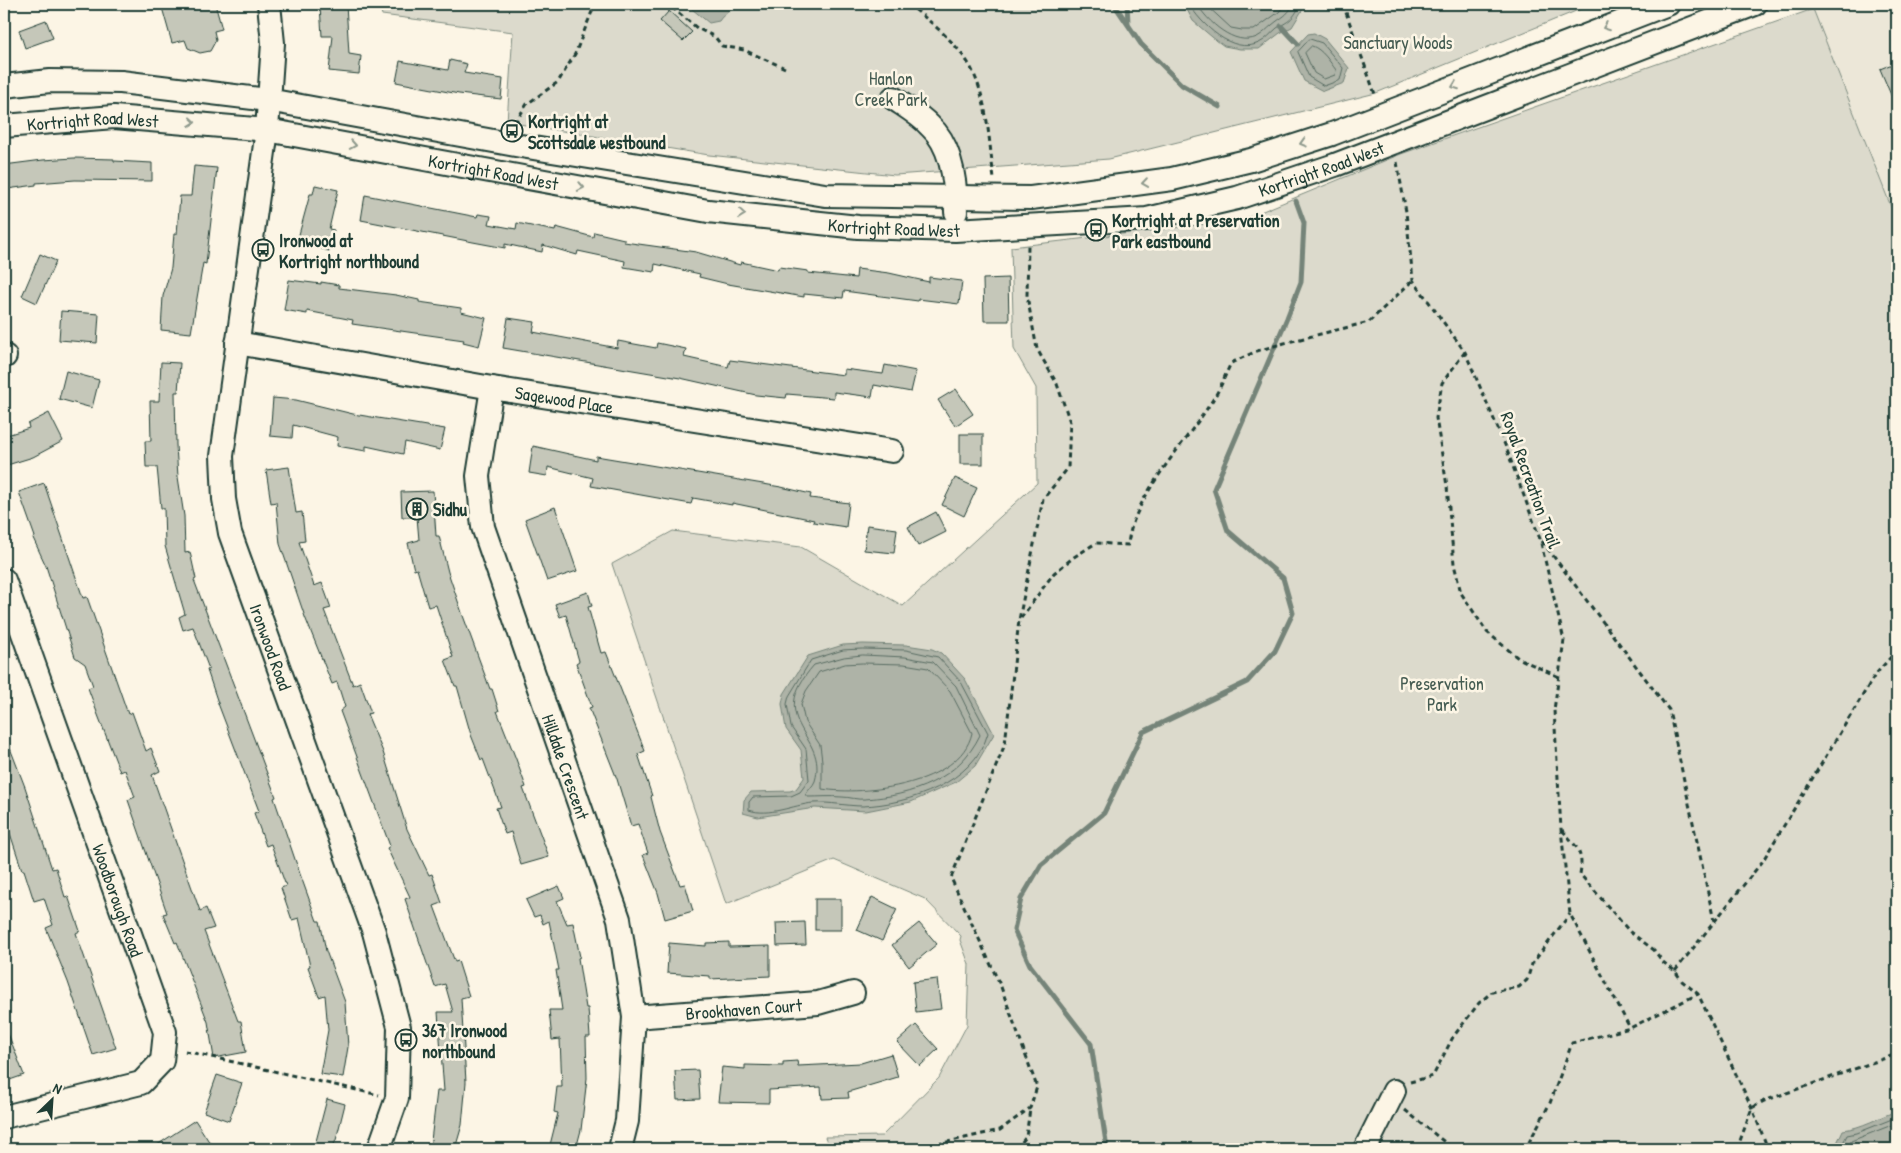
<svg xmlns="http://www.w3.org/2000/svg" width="1901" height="1153" font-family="'Patrick Hand',sans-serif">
  <rect width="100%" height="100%" fill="#fcf5e5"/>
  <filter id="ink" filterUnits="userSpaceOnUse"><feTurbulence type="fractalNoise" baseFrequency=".02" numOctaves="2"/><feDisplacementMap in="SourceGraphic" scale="10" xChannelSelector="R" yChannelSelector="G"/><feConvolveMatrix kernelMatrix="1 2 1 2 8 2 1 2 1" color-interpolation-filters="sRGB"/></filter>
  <g filter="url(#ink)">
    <polygon fill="#ece7d8" points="1825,4 1897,4 1897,222 1813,9"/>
    <g fill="#dcdacc" stroke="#7e8c80">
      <polygon points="379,4 1593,4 1376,93 1109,159 895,175 709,155 507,122 513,32 382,15"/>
      <polygon points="1813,9 1897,222 1897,1149 830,1149 825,1137 882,1136 939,1078 967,1025 969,964 960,940 961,936 925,899 834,860 726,904 612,564 673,531 801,547 903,606 1037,483 1036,388 1014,349 1011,247 1241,220 1401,154"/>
    </g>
    <g fill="#aeb3a7" stroke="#758479">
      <path d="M680,4H736C734,9 724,13 719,21L709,23L692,9Z"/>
      <polygon points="1184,4 1306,4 1292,27 1280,33 1259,49 1240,49 1224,46 1212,37 1193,21"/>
      <polygon points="1314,33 1325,39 1349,68 1344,83 1323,91 1304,81 1291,52 1308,34"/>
      <polygon points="863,644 906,645 932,649 941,653 965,679 994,734 975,766 956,782 911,802 866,811 815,808 758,817 743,813 744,800 751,792 790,791 796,789 804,778 801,750 786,729 782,704 784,694 808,656 843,645"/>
      <path d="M1897,1111V1149H1839L1837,1143L1843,1130C1862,1128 1879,1117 1897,1111Z"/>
    </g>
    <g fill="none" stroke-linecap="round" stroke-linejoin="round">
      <g stroke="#586c62" stroke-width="1">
        <path d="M1189,4C1201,24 1232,55 1259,43C1266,40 1271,33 1277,28C1292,19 1292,20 1301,4"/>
        <path d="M1197,4C1207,21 1234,47 1257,37C1263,34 1267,29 1272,25C1284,15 1285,18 1294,4"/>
        <polyline points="1205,4 1231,28 1242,30 1254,30 1279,12 1285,4"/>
        <polygon points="1310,39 1322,43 1343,68 1340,80 1324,86 1309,77 1298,52"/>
        <path d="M1312,46C1322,49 1330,62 1336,70L1335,75L1324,79L1314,73L1305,53Z"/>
        <path d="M863,649L906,650L938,657L961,682L988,733C974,783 909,804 863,806C847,806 831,802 813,803C793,805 769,817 749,810V802L753,797L791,796L800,792L809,780L806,749L791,727L787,704L789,696L811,660L843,650Z"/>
        <path d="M863,655L905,657L933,662L956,686L980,735C959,779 912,796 865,799C857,800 850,797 842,797C831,796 819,797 808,797L806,794C809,789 813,786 815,781C829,734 763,723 814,665L844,657Z"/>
        <path d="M863,663L904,664L928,668L950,691L972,733C960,785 864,796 822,789V761L820,745L805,722L801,704L806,691L819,672L845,664Z"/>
        <polyline points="1844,1149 1843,1143 1847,1135 1857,1133 1897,1117"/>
        <polyline points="1850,1149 1851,1141 1897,1123"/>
      </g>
      <g stroke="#758479" stroke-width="5">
        <polyline points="1114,4 1141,44 1182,85 1220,107"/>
        <polyline points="1127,4 1128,23"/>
        <polyline points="1281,26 1298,44"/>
        <polyline points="1107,1149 1091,1044 1030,965 1014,930 1021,899 1041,865 1104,813 1143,732 1247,682 1275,651 1293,613 1283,578 1228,531 1214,489 1287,318 1301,282 1304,223 1296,201"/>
      </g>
    </g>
    <g fill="#c5c7b9" stroke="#1f3d34">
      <polygon points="161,4 215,4 222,29 214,31 216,40 210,51 200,53 188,48 185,40 172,43"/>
      <polygon points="346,4 349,54 361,56 359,74 329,71 333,36 322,36 320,6"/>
      <polygon points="669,11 692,32 683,41 660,21"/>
      <polygon points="46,20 53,38 25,48 19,30"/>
      <polygon points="450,60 467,64 464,73 503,79 501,99 459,94 396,82 400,61 448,70"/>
      <polygon points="1897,62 1897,109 1880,69"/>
      <polygon points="74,158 114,159 114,161 152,163 152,181 75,180 36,183 36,185 7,189 4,165 43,160"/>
      <polygon points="194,166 217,168 206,264 203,263 191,333 161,330 163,296 171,268 174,234 177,234 180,196 191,196"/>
      <polygon points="315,185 338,190 329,229 334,230 329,251 297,242 310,194 313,194"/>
      <polygon points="365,195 477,217 478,214 491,216 489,224 516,229 517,223 555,231 556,227 593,237 594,232 624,239 624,242 696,252 740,265 741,262 778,270 779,267 808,271 808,273 856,278 857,269 889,273 929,282 929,277 962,281 959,304 918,299 918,301 844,291 843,298 804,294 804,297 728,284 699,277 700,274 655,264 654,272 624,267 625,261 578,251 577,255 543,245 542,252 505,244 505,248 473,242 361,220"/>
      <polygon points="40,254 56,261 37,303 22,296"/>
      <polygon points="1008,278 1009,321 984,321 983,279"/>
      <polygon points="289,280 321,284 321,282 339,285 339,288 396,295 419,300 419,302 461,308 461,312 486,318 479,346 463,342 464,340 352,324 353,320 307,311 307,314 284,310"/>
      <polygon points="61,311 99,314 97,343 59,340"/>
      <polygon points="508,318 535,322 533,332 617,348 618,341 656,348 657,343 686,349 684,357 728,367 730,360 844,375 844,369 883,374 885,365 916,371 911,392 874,385 872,397 834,392 834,398 787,394 786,398 756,395 680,378 503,348"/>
      <polygon points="161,362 180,363 178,392 175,392 176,445 178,477 184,516 185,553 190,552 196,579 194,580 276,797 274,798 300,874 317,921 320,921 326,951 345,1002 348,1047 343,1077 320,1074 328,1030 325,995 319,997 308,967 310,966 299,918 292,920 281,888 286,886 271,844 266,846 254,813 259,811 219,706 207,670 209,669 193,627 183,630 179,617 185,614 165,546 164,508 161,508 157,467 146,467 145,441 151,441 150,401 159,401"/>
      <polygon points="66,371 99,380 92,408 59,399"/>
      <polygon points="956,389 973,414 955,426 938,400"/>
      <polygon points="273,398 296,400 353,414 445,429 440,450 405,442 403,454 366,446 366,451 337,446 338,437 293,425 292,438 270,436"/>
      <polygon points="49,413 63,441 33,457 4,466 4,436 29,428 28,424"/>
      <rect x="960" y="434" width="23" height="30"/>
      <polygon points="533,446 596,460 596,456 781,487 811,494 810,498 849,503 846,527 813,522 814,520 732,503 732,505 693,498 691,504 591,486 593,478 548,467 547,476 529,473"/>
      <polygon points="289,467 296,513 302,512 305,541 299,542 314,586 322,583 331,608 324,610 353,685 360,682 371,713 367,714 383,752 407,829 429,875 432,874 442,903 434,906 455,962 458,961 469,996 461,998 466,1082 462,1125 455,1149 430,1149 437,1091 444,1091 438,1012 453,1012 445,984 435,987 405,899 410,897 387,848 390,846 340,711 345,707 337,682 332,684 305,617 280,544 276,502 271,503 266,470"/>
      <polygon points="955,478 977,488 964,516 942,505"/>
      <polygon points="44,483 83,598 87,597 128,714 132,712 146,751 151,748 160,771 152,775 200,911 206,908 214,928 204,931 238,1021 241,1021 246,1052 214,1058 208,1022 177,942 175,943 163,914 167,913 128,800 135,797 125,770 120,772 98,715 88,688 93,686 85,664 75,657 46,566 33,538 35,537 19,492"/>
      <polygon points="433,491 436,536 439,536 448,572 462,613 490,689 492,689 499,711 497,711 516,759 526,787 523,788 549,857 521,865 511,832 505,834 496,808 501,807 483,759 481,760 471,735 457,686 455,686 445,660 453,657 436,605 428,607 417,569 414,570 408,543 419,540 417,517 402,517 401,492"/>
      <polygon points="555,507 577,571 547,581 525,519"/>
      <polygon points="936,512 946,532 918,546 908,527"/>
      <polygon points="867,525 897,529 894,553 864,550"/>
      <polygon points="588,592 592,606 588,607 601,653 606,652 645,751 638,754 652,796 651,797 660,832 680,885 685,884 693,911 665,919 658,893 643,855 648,853 638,824 631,826 617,779 589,708 592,707 576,663 579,661 566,615 560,617 555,604"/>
      <polygon points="5,735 25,787 52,869 56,868 65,897 68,896 80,931 76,933 116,1048 93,1055 68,982 46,928 53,925 44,898 34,901 24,870 22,870 4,815"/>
      <polygon points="559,886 564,898 557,901 567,924 573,923 580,957 578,958 586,1008 588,1008 590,1037 586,1037 587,1078 581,1130 576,1149 549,1149 558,1113 554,1112 557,1087 562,1087 560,1039 552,1040 549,1010 562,1010 556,970 559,970 549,921 543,924 540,915 534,917 526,900"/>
      <polygon points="872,897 897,909 882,941 857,930"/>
      <rect x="815" y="899" width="26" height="31"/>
      <polygon points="805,922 806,945 777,946 776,923"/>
      <polygon points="919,923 937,944 909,967 892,945"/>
      <polygon points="729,942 729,947 770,946 770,976 710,979 710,976 667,973 669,943 706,946 706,943"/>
      <polygon points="937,979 941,1009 916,1012 913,982"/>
      <polygon points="4,1023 24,1075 4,1082"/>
      <polygon points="916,1025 938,1049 920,1066 897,1042"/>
      <polygon points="891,1054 898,1077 848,1092 849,1098 822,1099 821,1087 769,1090 769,1103 718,1102 722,1067 745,1069 745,1065 783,1066 783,1062 797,1061 798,1066 861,1063"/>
      <polygon points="698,1070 700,1099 677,1100 675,1071"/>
      <polygon points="217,1075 242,1083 229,1121 204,1112"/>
      <polygon points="327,1099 345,1104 336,1140 332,1149 314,1149"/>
      <polygon points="195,1120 210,1143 200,1149 151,1149"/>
    </g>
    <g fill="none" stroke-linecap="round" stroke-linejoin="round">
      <g stroke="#1f3d34" stroke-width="26">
        <g id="minor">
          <path id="s1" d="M269,4L273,43L267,130L222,456L224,499L230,533L374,932L399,1027L397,1098L379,1149"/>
          <polyline points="4,86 50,81 121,82 268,100 521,146 825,195 1031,198 1172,179 1251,160 1332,134 1668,4"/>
          <path d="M893,98C906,107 920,115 930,126C952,146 956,184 956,212"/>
          <path id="s2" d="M4,126L114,117L267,130L708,211L858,227L955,230L1147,219L1237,198L1335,165L1755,4"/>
          <path id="s3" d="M237,343L492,388L892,451"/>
          <polyline points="4,356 5,356"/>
          <path id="s4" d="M492,388L478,476L483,527L619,919L634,1017L627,1121L620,1149"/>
          <path id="s5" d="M4,580L165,1032L162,1061L141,1083L4,1117"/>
          <path id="s6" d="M634,1017L818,1003L853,993"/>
          <polyline points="1365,1149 1394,1091"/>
        </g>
      </g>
      <g stroke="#1f3d34" stroke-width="3" stroke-dasharray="5 4" stroke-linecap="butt">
        <polyline points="664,4 669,5 697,28 715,37 722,46 744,50 785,68"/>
        <path d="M908,4C931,22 955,41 970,66C988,99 989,142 994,179"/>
        <polyline points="1343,4 1376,97"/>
        <polyline points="515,123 527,104 558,82 575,54 595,4"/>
        <polyline points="1397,162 1406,212 1413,280 1465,352 1505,445 1540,539 1564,640 1554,710 1561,829 1570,914 1630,1028"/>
        <polyline points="1465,352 1442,383 1436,418 1447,486 1454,564 1461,593 1487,632 1518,658 1559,677"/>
        <polyline points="1542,541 1669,710 1714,921"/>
        <path d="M1021,618L1054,573L1074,557L1096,543L1128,545C1132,495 1193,436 1218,391C1223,382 1226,373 1231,363L1257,351L1288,342L1369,322L1413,280"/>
        <path d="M1562,830C1576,846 1584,852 1580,874L1630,932L1654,950L1663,962L1675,971L1682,981L1698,994L1752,1108L1768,1149"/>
        <polyline points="1675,971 1762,862 1875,675 1897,650"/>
        <polyline points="185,1051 379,1095"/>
        <polyline points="1410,1082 1433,1076 1453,1037 1479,1003 1492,992 1519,987 1527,980 1532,964 1570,914"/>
        <polyline points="1405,1110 1453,1149"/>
        <polyline points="930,1149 934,1145 1000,1130 1030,1108 1037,1087 1001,987 951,878 1005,744 1019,620 1043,499 1068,468 1070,422 1057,384 1037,349 1027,296 1028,245"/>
        <polyline points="1016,1149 1026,1137 1030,1109"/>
        <polyline points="1522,1149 1527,1146 1550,1103 1572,1043 1630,1028 1698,994"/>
        <polyline points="1737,1149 1752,1108 1764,1101 1897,1054"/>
      </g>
      <use href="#minor" stroke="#fcf5e5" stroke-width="22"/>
    </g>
    <defs><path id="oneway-chevron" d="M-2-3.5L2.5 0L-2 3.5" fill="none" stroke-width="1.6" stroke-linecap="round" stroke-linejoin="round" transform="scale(1.25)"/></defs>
    <g stroke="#8e998c">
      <use href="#oneway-chevron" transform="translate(1606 27) rotate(159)"/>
      <use href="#oneway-chevron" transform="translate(1455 86) rotate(159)"/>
      <use href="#oneway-chevron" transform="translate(192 122) rotate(6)"/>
      <use href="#oneway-chevron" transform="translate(1303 143) rotate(163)"/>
      <use href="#oneway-chevron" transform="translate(353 145) rotate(10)"/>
      <use href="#oneway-chevron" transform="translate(1145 183) rotate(172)"/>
      <use href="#oneway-chevron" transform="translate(581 187) rotate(10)"/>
      <use href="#oneway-chevron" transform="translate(742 214) rotate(6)"/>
    </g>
  </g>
  <defs>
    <g id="bus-ring" transform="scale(1.125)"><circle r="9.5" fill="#fcf5e5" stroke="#1f3d34" stroke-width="1.5"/><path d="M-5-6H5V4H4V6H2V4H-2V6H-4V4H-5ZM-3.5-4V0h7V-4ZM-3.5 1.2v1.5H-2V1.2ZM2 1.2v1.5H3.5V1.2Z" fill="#1f3d34"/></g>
    <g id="building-ring" transform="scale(1.125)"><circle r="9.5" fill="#fcf5e5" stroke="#1f3d34" stroke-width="1.5"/><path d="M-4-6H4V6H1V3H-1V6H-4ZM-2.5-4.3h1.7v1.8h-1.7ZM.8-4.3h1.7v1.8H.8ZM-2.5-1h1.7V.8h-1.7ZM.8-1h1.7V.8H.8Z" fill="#1f3d34"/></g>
  </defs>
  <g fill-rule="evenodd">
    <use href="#bus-ring" x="512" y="131"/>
    <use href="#bus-ring" x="1096" y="230"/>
    <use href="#bus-ring" x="263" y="250"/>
    <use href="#building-ring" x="417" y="509"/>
    <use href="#bus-ring" x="406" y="1040"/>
  </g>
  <g text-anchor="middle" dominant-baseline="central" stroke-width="5" stroke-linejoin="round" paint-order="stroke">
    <g font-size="18" fill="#455c52" stroke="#fcf5e5">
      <text x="1398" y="42">Sanctuary Woods</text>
      <text x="891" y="78">Hanlon<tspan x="891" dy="21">Creek Park</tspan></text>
      <text x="1442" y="683">Preservation<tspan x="1442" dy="21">Park</tspan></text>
    </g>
    <g font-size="18" font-weight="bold" fill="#1f3d34" stroke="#fcf5e5" text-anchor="start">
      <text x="528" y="121">Kortright at<tspan x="528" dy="21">Scottsdale westbound</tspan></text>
      <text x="1112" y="220">Kortright at Preservation<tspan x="1112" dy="21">Park eastbound</tspan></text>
      <text x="279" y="240">Ironwood at<tspan x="279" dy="21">Kortright northbound</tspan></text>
      <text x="433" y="509">Sidhu</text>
      <text x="422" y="1030">367 Ironwood<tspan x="422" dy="21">northbound</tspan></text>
    </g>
    <g font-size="18" fill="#1f3d34" stroke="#fcf5e5">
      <text stroke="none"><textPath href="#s2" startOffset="89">Kortright Road West</textPath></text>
      <text stroke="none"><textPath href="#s2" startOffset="1334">Kortright Road West</textPath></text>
      <text stroke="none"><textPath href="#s2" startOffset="494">Kortright Road West</textPath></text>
      <text stroke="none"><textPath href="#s2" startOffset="899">Kortright Road West</textPath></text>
      <text stroke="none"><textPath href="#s3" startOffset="332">Sagewood Place</textPath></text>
      <text transform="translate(1531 480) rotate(70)">Royal Recreation Trail</text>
      <text stroke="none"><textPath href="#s1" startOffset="654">Ironwood Road</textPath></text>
      <text stroke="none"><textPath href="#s4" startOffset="394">Hilldale Crescent</textPath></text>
      <text stroke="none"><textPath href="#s5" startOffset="340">Woodborough Road</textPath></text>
      <text stroke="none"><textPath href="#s6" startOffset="110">Brookhaven Court</textPath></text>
    </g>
  </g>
  <rect width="1901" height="1153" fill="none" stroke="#fcf5e5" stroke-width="20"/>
  <rect x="10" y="10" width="1881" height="1133" fill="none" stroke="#1f3d34" stroke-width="2" filter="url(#ink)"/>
  <g transform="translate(52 1100) rotate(25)" stroke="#fcf5e5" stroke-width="4" paint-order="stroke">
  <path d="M0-4L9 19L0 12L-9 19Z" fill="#1f3d34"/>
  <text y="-8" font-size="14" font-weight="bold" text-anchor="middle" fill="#1f3d34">N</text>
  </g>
</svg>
